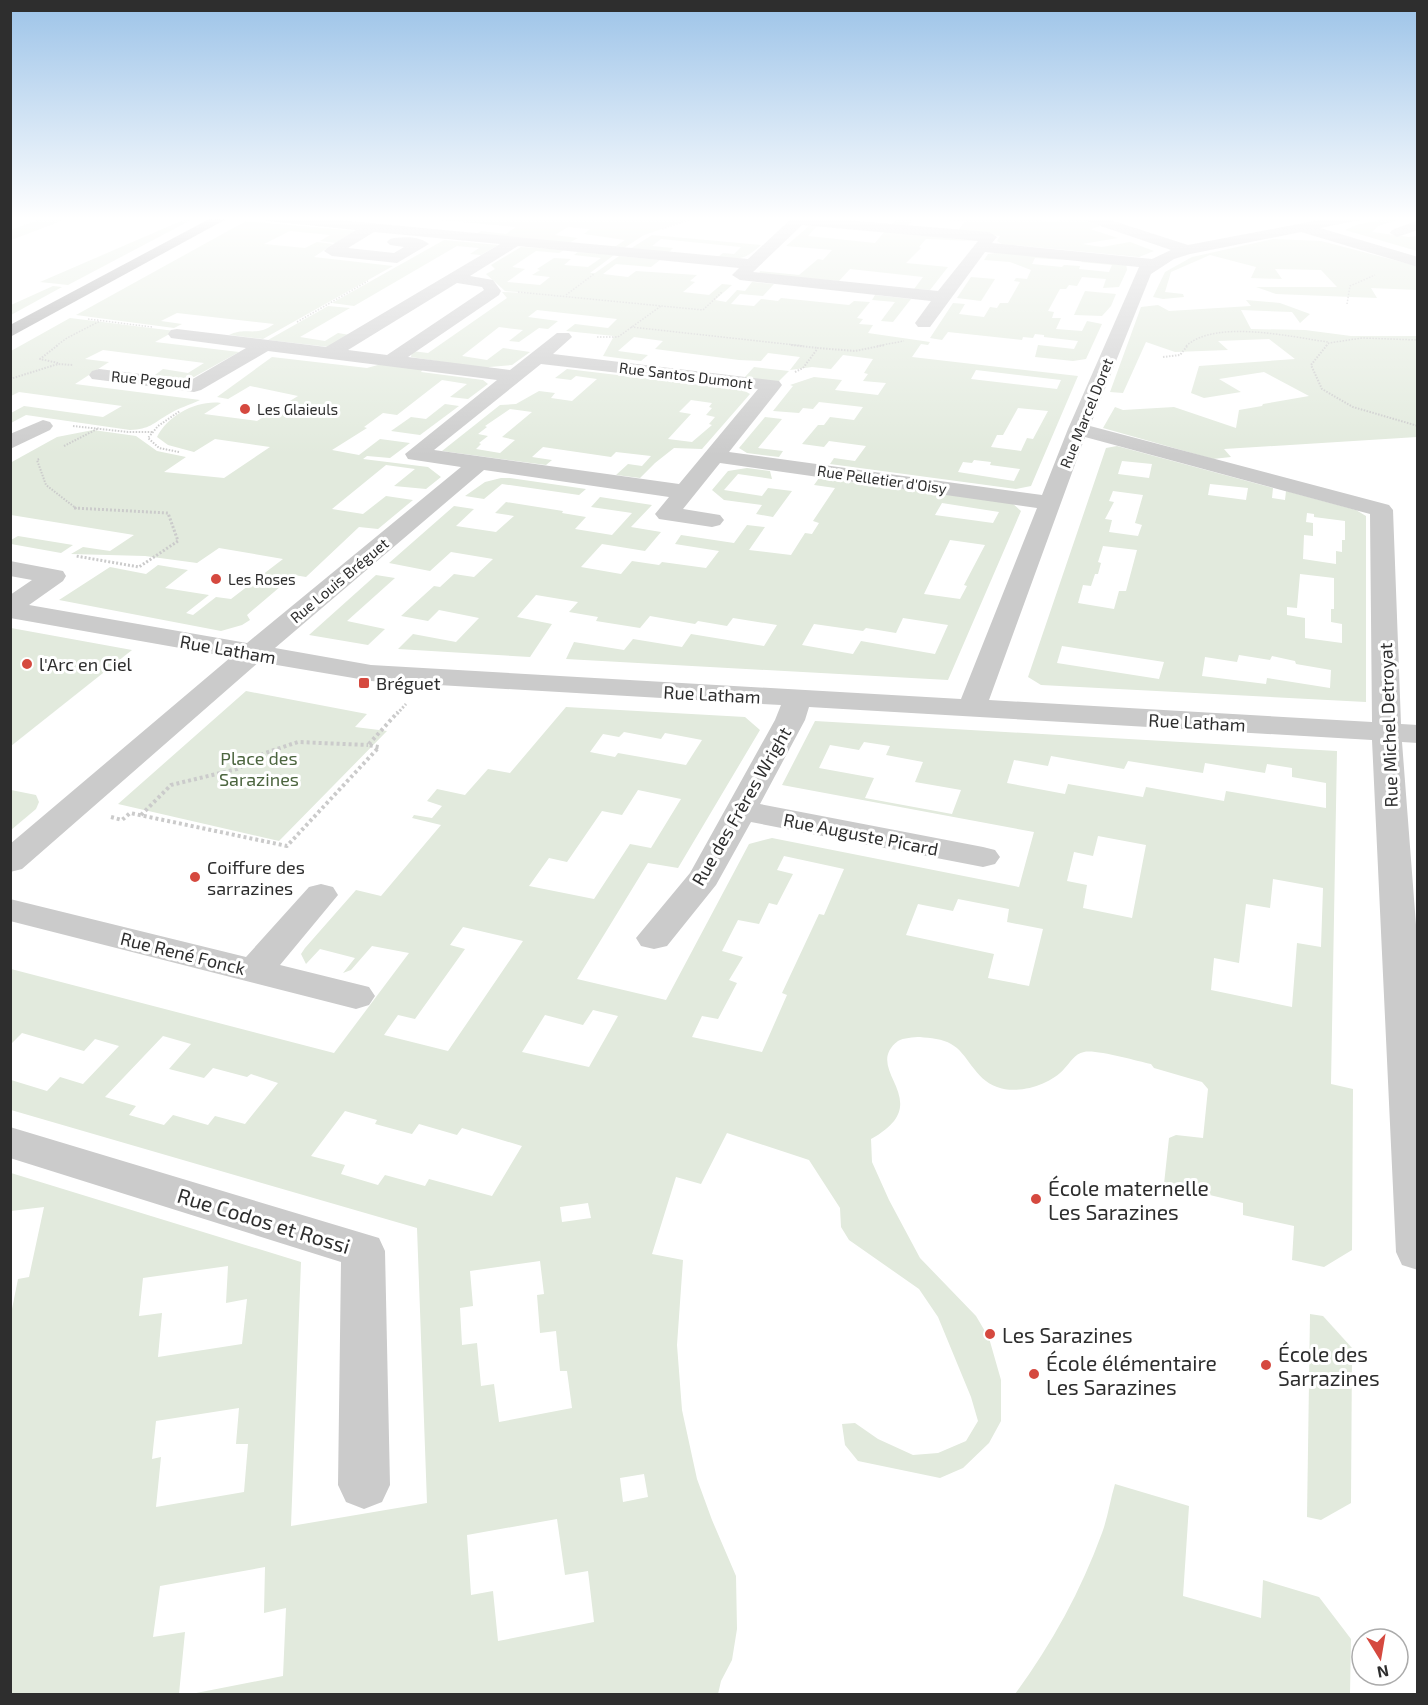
<svg xmlns="http://www.w3.org/2000/svg" width="1428" height="1705" font-family="'Exo 2',sans-serif">
  <rect width="100%" height="100%" fill="#fff"/>
  <g fill="#e2eadd" fill-rule="evenodd">
    <polygon points="46,217 72,217 11,240 11,230"/>
    <polygon points="405,217 697,217 644,235 624,248 586,245 616,246 625,240 584,234 590,229 568,227 555,235 578,238 569,243 476,234 481,231 506,234 516,227"/>
    <polygon points="900,217 1032,217 1048,222 1079,219 1100,226 1090,229 1118,238 1082,244 1102,247 1130,242 1154,251 1139,257 1002,244 997,241 1000,236 957,232 965,221 915,218 906,227 889,226"/>
    <polygon points="1398,217 1409,217 1378,226 1372,232 1409,237 1417,236 1417,251 1345,230 1359,224"/>
    <polygon points="188,218 193,219 68,285 40,282"/>
    <path d="M246,221L356,231L336,243L320,241L330,235L290,231L264,244L305,248L317,242L333,244L314,257L393,266L263,339L229,335C247,326 255,338 274,324L177,313L161,321L182,324L174,328L76,315Z"/>
    <polygon points="809,226 817,226 808,236 875,243 885,231 973,241 926,239 919,247 921,248 906,263 948,267 930,290 914,289 923,277 850,269 839,281 759,274 760,271 799,275 818,259 823,260 832,250 786,246"/>
    <path d="M652,235L761,245C744,260 740,260 718,257L723,253L734,254L741,247L661,239L652,246L673,248L668,253L630,249Z"/>
    <polygon points="1273,239 1321,241 1417,266 1417,290 1371,288 1377,298 1276,294 1256,287 1337,287 1321,270 1275,269 1282,279 1251,278 1256,267 1210,255 1171,272 1165,292 1183,294 1184,297 1163,299 1153,297 1165,272 1192,257"/>
    <polygon points="444,240 498,245 481,255 470,254 479,248 457,246 354,306 332,303"/>
    <path d="M521,247L564,250L559,253L536,251L512,267L525,269L507,282L540,285L550,277L532,275L540,270L537,269L554,258L571,259L564,265L588,267L601,258L574,255L578,252L614,255L590,273H595L619,256L660,260L651,267L616,264L603,274L628,277L636,271L697,275L690,281L695,282L683,292L709,295L722,284L732,285L715,300L726,302L737,290L745,291L752,282L774,284L763,296L740,294L731,304L754,306L761,299L778,301L781,298L849,305L854,301L870,302L857,318L863,319L859,324L873,325L868,333L930,342L928,345L921,344L912,357L1078,376L1031,486L1016,489L830,464L834,458L855,461L866,446L829,441L824,447L802,444L818,425H824L830,417L854,420L863,407L819,402L813,409L803,408L799,413L773,411L793,386L790,385L814,377L842,380L835,390L878,395L886,383L863,381L868,374L864,373L873,359L843,355L831,369L812,367L790,370L800,357L768,353L761,361L739,360L655,349L663,341L634,337L618,351L648,355L641,361L603,356L614,336L566,331L575,324L608,328L617,319L537,310L528,317L558,321L548,329L539,328L519,342L509,341L523,330L499,327L462,356L487,360L503,348L530,352L512,365L489,367L488,369L411,357L412,351L428,353L507,298L502,292L529,293L505,291L486,274L495,269L491,265ZM976,370L1061,380L1057,389L971,379ZM1018,408L1048,411L1033,439L1027,438L1021,451L991,447L997,435H1003ZM974,460L991,462L990,465L1020,469L1014,481L958,472L963,462L972,463Z"/>
    <polygon points="1002,252 1066,260 1035,258 1032,264 1062,267 1064,265 1080,266 1079,269 1109,272 1112,265 1081,262 1083,259 1126,263 1127,270 1119,287 1103,288 1106,279 1082,277 1077,286 1069,285 1066,289 1060,289 1048,311 1054,312 1052,318 1061,318 1056,329 1082,331 1087,321 1102,324 1086,359 1073,361 1035,357 1038,345 1074,349 1078,341 1044,337 1044,335 1035,334 1033,338 1023,337 1022,340 948,332 942,340 930,338 953,303 965,304 959,314 984,317 990,307 997,308 1000,303 1008,303 1020,282 1014,281 1016,278 1027,279 1031,270 1010,262 984,260 988,254"/>
    <polygon points="971,277 995,279 981,301 957,298"/>
    <polygon points="53,286 62,287 11,315 11,305"/>
    <polygon points="1085,291 1116,294 1111,306 1102,316 1074,315"/>
    <polygon points="875,295 911,299 893,322 881,321 895,302 872,300"/>
    <polygon points="1246,300 1280,303 1310,314 1300,323 1292,312 1241,310 1251,329 1305,330 1351,336 1417,336 1417,437 1224,449 1231,457 1213,459 1103,428 1115,407 1123,410 1174,407 1236,428 1239,410 1262,406 1263,404 1309,396 1264,372 1219,379 1241,392 1204,398 1191,393 1199,366 1295,359 1269,339 1218,341 1228,350 1175,352 1146,342 1123,393 1110,392 1141,307 1158,305 1169,311 1251,306"/>
    <polygon points="328,306 350,308 300,337 325,341 338,333 350,335 329,347 268,340"/>
    <path d="M70,318L175,331L155,342L239,352L194,377L186,379L155,375L163,369L188,373L204,363L103,350L85,359L109,362L75,384L200,400C190,405 178,408 169,414C152,424 150,429 130,430L26,415L11,423V413L24,406L103,417L122,406L19,392L11,396V351Z"/>
    <path d="M272,357L367,368L385,363L423,369L421,372L483,380L488,384L468,399L450,397L467,384L442,380L397,415L383,413L364,427L367,428L332,450L359,455L380,439L410,443L390,458L367,456L363,459L428,467L441,477L426,489L394,486L415,469L386,465L332,509L363,514L386,496L413,500L378,529L359,527L306,577L294,575L247,615L250,620L242,625L221,631L59,600L110,567L146,574L158,565L188,570L165,588L209,595L186,613L193,615L216,597L231,599L283,559L219,548L197,563L145,556L71,554L83,547L110,551L134,535L11,515L10,463L57,437L93,430L136,436L157,451L186,457L164,472L224,478L270,447L215,439L194,452L168,445L157,437C168,415 197,400 221,403L204,414L257,421L298,396L250,386L228,399L217,397Z"/>
    <polygon points="754,367 789,371 778,382 744,378"/>
    <path d="M567,369L743,390L750,394L702,449L674,448L655,463L640,478L616,475L628,464L642,466L651,456L616,452L611,457L543,447L532,457L552,460L546,465L442,451L500,405L516,404L539,391L555,393L551,398L572,401L597,379L576,376L571,380L555,378ZM691,400L712,403L709,407L712,408L706,415L715,417L709,424L712,425L692,442L668,439L691,414L679,412ZM510,409L532,412L502,437L515,440L500,453L476,449L481,444L479,443L488,436L478,434L487,427L485,426Z"/>
    <polygon points="445,404 459,406 420,435 391,431 411,417 426,419"/>
    <polygon points="765,417 782,419 758,448 783,451 779,457 747,453 739,448"/>
    <path d="M1117,446L1273,488L1272,498L1285,500L1286,491L1356,510L1366,516V702L1041,685L1028,677L1106,448ZM1122,461L1152,464L1149,478L1118,474ZM1210,484L1248,488L1246,500L1208,495ZM1113,491L1143,495L1135,523L1142,525L1138,536L1109,532L1112,520L1105,519L1114,502L1109,501ZM1307,513L1314,514V517L1345,521V540H1342V552L1336,551V564L1303,559L1304,535L1313,536V523L1306,522ZM1103,546L1137,550L1126,591H1119L1114,609L1078,603L1083,585L1091,586L1095,574H1098L1101,563L1098,562ZM1300,574L1334,578V609H1331V622L1342,624V643L1305,638V618L1287,615V607L1297,608ZM1062,646L1164,662L1159,679L1057,663ZM1239,655L1270,660L1272,656L1295,661L1296,664L1331,670L1330,688L1267,678L1266,684L1202,676L1205,657L1237,662Z"/>
    <polygon points="747,468 770,471 772,479 738,474 724,490 762,496 768,488 792,491 773,517 756,514 762,505 724,500 712,490 728,471"/>
    <polygon points="501,478 510,478 586,489 579,495 502,484 484,499 465,496 485,482"/>
    <path d="M819,478L1012,503L1021,511L948,680L566,659L574,642L624,650L633,639L682,647L691,634L764,646L777,625L733,618L727,626L698,621L695,624L650,616L640,628L596,621L598,617L569,612L578,602L536,595L517,617L552,624L530,657L398,649L413,634L456,642L479,618L439,610L428,621L401,616L434,586L440,587L454,574L474,577L493,559L451,552L430,571L389,563L454,506L474,509L456,526L496,532L514,516L495,513L506,502L563,511L562,513L586,517L575,529L612,535L632,513L591,507L600,497L652,505L631,527L661,532L645,551L602,544L581,567L621,574L632,561L659,565L662,562L706,568L719,551L675,544L681,535L734,543L747,525L765,527L749,550L791,555L805,533L812,534L819,523L813,521L835,488L814,485ZM942,503L999,512L993,523L935,515ZM950,540L985,545L964,585L967,586L960,599L924,594ZM903,618L948,625L935,654L861,641L853,654L802,645L814,624L863,631L866,628L896,633Z"/>
    <polygon points="18,536 73,545 61,553 11,544 11,540"/>
    <polygon points="376,575 395,578 347,621 385,629 368,645 309,635"/>
    <polygon points="11,628 132,650 11,746"/>
    <polygon points="246,691 367,714 355,727 387,731 279,841 118,804"/>
    <path d="M566,707L745,717L760,730L678,868L648,863L577,979L666,1000L749,844L772,838L1019,887L1034,832L782,785L815,721L1337,751L1331,1084L1353,1089L1352,1250L1324,1267L1292,1260L1294,1226L1243,1215V1203L1164,1184L1169,1138L1176,1135L1203,1138L1208,1089L1202,1082L1154,1068L1151,1064C1137,1061 1095,1049 1084,1052C1074,1054 1071,1062 1064,1069C1050,1085 1018,1095 997,1087C974,1079 968,1053 951,1044C943,1039 930,1038 920,1037C914,1037 903,1038 898,1041C860,1070 940,1101 871,1139L872,1162L889,1200L920,1258L976,1316L989,1338L1001,1380V1421L989,1443L963,1468L940,1478L858,1461L845,1445L842,1424L855,1423L878,1439L913,1455L938,1453L966,1441L978,1421L971,1397L938,1317L919,1289L849,1240L841,1227L840,1208L809,1160L727,1133L701,1184L676,1177L652,1254L683,1260L677,1345L682,1410L697,1479L712,1520L736,1576L737,1629L732,1660L721,1681L718,1694H191L283,1676L286,1608L264,1613L265,1567L160,1586L153,1637L185,1632L179,1694H11V1314L18,1279L29,1277L44,1207L11,1211V1173L301,1262L291,1526L427,1503L417,1228L11,1110V1080L47,1091L60,1077L83,1084L119,1046L95,1039L84,1051L22,1033L11,1044V969L334,1053L409,953L372,946L351,970L343,973L355,958L320,949L306,964L301,954L305,948L356,890L381,896L441,825L412,818L414,815L432,818L442,806L427,801L437,789L465,795L488,769L510,773ZM624,732L661,739L665,733L702,740L686,765L618,753L615,757L590,752L603,734L619,737ZM864,742L890,746L886,755L923,762L915,782L961,790L952,814L865,798L874,778L819,768L830,745L859,750ZM1051,756L1124,769L1128,761L1203,773L1205,763L1265,773L1267,764L1292,768V777L1326,783V808L1226,791L1224,801L1146,787L1143,797L1068,784L1065,794L1007,783L1014,760L1048,766ZM638,790L681,799L651,848L630,844L594,899L529,886L549,858L567,862L602,811L622,815ZM1098,836L1146,845L1132,918L1083,908L1087,885L1067,881L1074,852L1093,856ZM784,856L844,869L824,915L819,914L782,993L787,995L762,1052L692,1037L702,1016L718,1019L737,983L729,980L743,957L722,951L738,920L759,924L769,903L777,905L793,874L777,870ZM1273,879L1323,888L1321,947L1297,943L1292,1007L1211,990L1214,958L1239,963L1246,904L1270,908ZM958,899L1009,909L1007,922L1043,929L1029,986L988,978L994,954L906,935L918,904L953,911ZM463,927L523,941L448,1051L384,1035L398,1015L415,1019L465,949L450,945ZM593,1010L618,1016L589,1067L522,1052L545,1015L583,1025ZM163,1036L191,1044L169,1069L204,1078L213,1068L247,1077L251,1074L278,1083L245,1124L215,1116L208,1125L173,1115L164,1125L129,1115L136,1106L105,1097ZM345,1111L377,1120L375,1124L412,1134L419,1124L457,1135L462,1128L522,1146L492,1196L429,1179L425,1186L385,1175L378,1185L341,1174L345,1165L311,1156ZM588,1203L591,1218L562,1222L560,1207ZM540,1261L544,1294L537,1295L540,1333L556,1331L560,1371H567L572,1408L499,1422L494,1384L481,1386L477,1343L462,1345L460,1308L473,1306L470,1271ZM228,1266L226,1303L247,1299L242,1344L158,1357L162,1313L139,1316L143,1278ZM239,1408L236,1444H248L244,1492L156,1507L161,1457L152,1459L156,1421ZM644,1474L648,1497L623,1502L620,1478ZM557,1519L565,1575L588,1571L594,1622L498,1641L493,1591L471,1595L467,1535Z"/>
    <polygon points="11,790 36,795 39,802 36,809 11,830"/>
    <polygon points="1310,1314 1323,1316 1352,1348 1351,1503 1321,1520 1307,1517"/>
    <path d="M1115,1484L1189,1506L1183,1596L1261,1618L1263,1580L1319,1597L1351,1639L1350,1694H1015C1051,1645 1081,1591 1102,1533C1108,1517 1110,1500 1115,1484Z"/>
  </g>
  <g fill="none" stroke-linecap="round" stroke-linejoin="round">
    <g stroke="#cbcbcb" stroke-width="1.5" stroke-dasharray="1.5 1.5" stroke-linecap="butt">
      <polyline points="662,229 699,217"/>
      <polyline points="518,292 703,310 722,292"/>
      <polyline points="566,295 594,274"/>
      <polyline points="1347,304 1350,286 1375,275"/>
      <polyline points="88,319 152,327"/>
      <polyline points="297,322 368,281"/>
      <polyline points="631,327 804,346"/>
      <polyline points="597,337 618,337 661,306"/>
      <polyline points="56,346 67,338 100,321"/>
      <polyline points="877,346 904,341"/>
      <path d="M1186,346C1216,319 1291,337 1328,342"/>
      <polyline points="1326,346 1329,343 1362,338 1418,340"/>
    </g>
    <g stroke="#cbcbcb" stroke-width="2" stroke-dasharray="1.5 1.5" stroke-linecap="butt">
      <polyline points="791,345 818,348"/>
      <polyline points="1327,345 1311,365 1322,389 1353,407 1418,426"/>
      <polyline points="1163,357 1180,355 1188,345"/>
      <polyline points="58,363 40,359 58,345"/>
      <polyline points="795,372 803,368 818,348 855,351 885,345"/>
      <polyline points="10,379 58,364 73,365"/>
      <polyline points="73,426 128,432 152,432"/>
      <polyline points="64,446 99,428"/>
      <polyline points="179,452 159,448 148,438 158,426 180,411"/>
      <polyline points="39,459 37,460 46,485 77,509"/>
    </g>
    <g stroke="#cbcbcb" stroke-width="3" stroke-dasharray="2 2" stroke-linecap="butt">
      <polyline points="74,508 168,513 178,541 139,567 76,556"/>
      <polyline points="397,714 406,704"/>
    </g>
    <g stroke="#cbcbcb" stroke-width="4" stroke-dasharray="3 3" stroke-linecap="butt">
      <polyline points="141,815 171,785 237,769 265,753 298,742 368,745"/>
      <polyline points="111,817 122,820 130,813 287,846 379,747 368,745 398,712"/>
    </g>
    <g fill="#cbcbcb" fill-rule="evenodd">
      <path d="M260,217H307L748,259L793,217H808L989,232L997,237L992,243L1152,259L1171,250L1083,220L1081,217H1101L1188,245L1335,217H1362L1360,220L1320,228L1418,257V267L1301,232L1190,254L1174,259L1151,274L1090,426L1389,505L1393,510L1401,724L1418,725V743L1402,742L1418,951V1270L1402,1265L1396,1252L1372,740L809,707L805,720L760,804L983,847L995,850L1000,857L995,864L983,867L751,822L716,885L667,946L654,949L641,946L636,938L690,873L775,720L781,705L371,681L259,662L22,869L10,872V844L231,657L10,618V595L32,580L10,576V561L63,571L66,576L63,581L29,605L247,643L461,467L408,459L405,454L497,380L268,351L201,390L194,392L92,379L89,375L92,371L99,369L191,380L246,348L171,338L168,334L171,330L177,329L326,347L500,244L374,232L348,248L394,253L404,247L390,245L387,242L390,239C400,236 421,236 429,244L397,263L332,256L324,251L327,248L356,230L267,221ZM802,225L978,241L938,291L753,272ZM518,246L739,268L732,275L740,280L931,301L915,323L918,327H930L985,252L1139,267L1068,429L1042,495L729,452L779,389L782,385L779,381L553,354L572,337L569,333H557L510,370L408,357L499,295L501,291L493,280L470,276ZM457,283L482,287L484,290L387,355L348,350ZM541,364L758,389L679,484L434,450ZM1085,437L1370,514L1372,722L989,700ZM720,463L1037,508L961,699L371,665L275,648L484,470L669,497L655,514L659,519L712,527L720,525L724,520L720,515L683,509Z"/>
      <polygon points="1418,220 1418,230 1397,237 1390,233 1392,230"/>
      <polygon points="43,420 50,422 53,426 50,430 10,449 10,434"/>
      <polygon points="321,884 333,887 338,895 280,965 369,987 375,996 369,1005 356,1009 10,921 10,899 246,957 309,887"/>
      <polygon points="10,1127 379,1238 385,1251 390,1485 382,1502 364,1509 346,1502 338,1485 341,1262 10,1158"/>
    </g>
    <polygon fill="#a6a6a6" fill-rule="evenodd" points="213,217 230,217 10,337 10,325"/>
  </g>
  <linearGradient id="sky" x2="0" y2="1"><stop stop-color="#9cc3e8"/><stop offset="0.48" stop-color="#fff"/><stop offset="1" stop-color="#fff" stop-opacity="0"/></linearGradient>
  <rect width="1428" height="455" fill="url(#sky)"/>
  <g fill="#d5493f" stroke="#fff" stroke-width="2">
    <circle cx="245" cy="409" r="6"/>
    <circle cx="216" cy="579" r="6"/>
    <circle cx="27" cy="664" r="6"/>
    <rect x="358" y="677" width="12" height="12" rx="3"/>
    <circle cx="195" cy="877" r="6"/>
    <circle cx="1036" cy="1199" r="6"/>
    <circle cx="990" cy="1334" r="6"/>
    <circle cx="1266" cy="1365" r="6"/>
    <circle cx="1034" cy="1374" r="6"/>
  </g>
  <g text-anchor="middle" dominant-baseline="central" stroke-width="6" stroke-linejoin="round" paint-order="stroke">
    <g font-size="15" fill="#2e2e2e" stroke="#fff">
      <text transform="translate(686 375) rotate(7)">Rue Santos Dumont</text>
      <text transform="translate(151 379) rotate(5)">Rue Pegoud</text>
      <text transform="translate(1086 413) rotate(-68)">Rue Marcel Doret</text>
      <text transform="translate(882 479) rotate(8)">Rue Pelletier d'Oisy</text>
      <text transform="translate(339 580) rotate(-40)">Rue Louis Bréguet</text>
    </g>
    <g font-size="15" fill="#2e2e2e" stroke="#fff" text-anchor="start">
      <text x="257" y="409">Les Glaieuls</text>
      <text x="228" y="579">Les Roses</text>
    </g>
    <g font-size="18" fill="#2e2e2e" stroke="#fff">
      <text transform="translate(228 649) rotate(10)">Rue Latham</text>
      <text transform="translate(712 694) rotate(3)">Rue Latham</text>
      <text transform="translate(1197 722) rotate(3)">Rue Latham</text>
      <text transform="translate(1388 725) rotate(-92)">Rue Michel Detroyat</text>
      <text transform="translate(741 806) rotate(-60)">Rue des Frères Wright</text>
      <text transform="translate(861 834) rotate(11)">Rue Auguste Picard</text>
      <text transform="translate(183 953) rotate(14)">Rue René Fonck</text>
    </g>
    <g font-size="18" fill="#2e2e2e" stroke="#fff" text-anchor="start">
      <text x="39" y="664">l'Arc en Ciel</text>
      <text x="376" y="683">Bréguet</text>
      <text x="207" y="867">Coiffure des<tspan x="207" dy="21">sarrazines</tspan></text>
    </g>
    <g font-size="18" fill="#4c653f" stroke="#fff">
      <text x="259" y="758">Place des<tspan x="259" dy="21">Sarazines</tspan></text>
    </g>
    <g font-size="21" fill="#2e2e2e" stroke="#fff" text-anchor="start">
      <text x="1048" y="1187">École maternelle<tspan x="1048" dy="24">Les Sarazines</tspan></text>
      <text x="1002" y="1334">Les Sarazines</text>
      <text x="1278" y="1353">École des<tspan x="1278" dy="24">Sarrazines</tspan></text>
      <text x="1046" y="1362">École élémentaire<tspan x="1046" dy="24">Les Sarazines</tspan></text>
    </g>
    <g font-size="21" fill="#2e2e2e" stroke="#fff">
      <text transform="translate(264 1220) rotate(17)">Rue Codos et Rossi</text>
    </g>
  </g>
  <rect width="1428" height="1705" fill="none" stroke="#2e2e2e" stroke-width="24"/>
  <g transform="translate(1380 1657) rotate(169)"><circle r="28" fill="#ffffff" stroke="#ababab" stroke-width="1.5"/>
  <path d="M0-4.5L10 22L0 15L-10 22Z" fill="#d5493f"/>
  <text y="-9" font-size="16" font-weight="bold" text-anchor="middle" fill="#2e2e2e">N</text>
  </g>
</svg>
